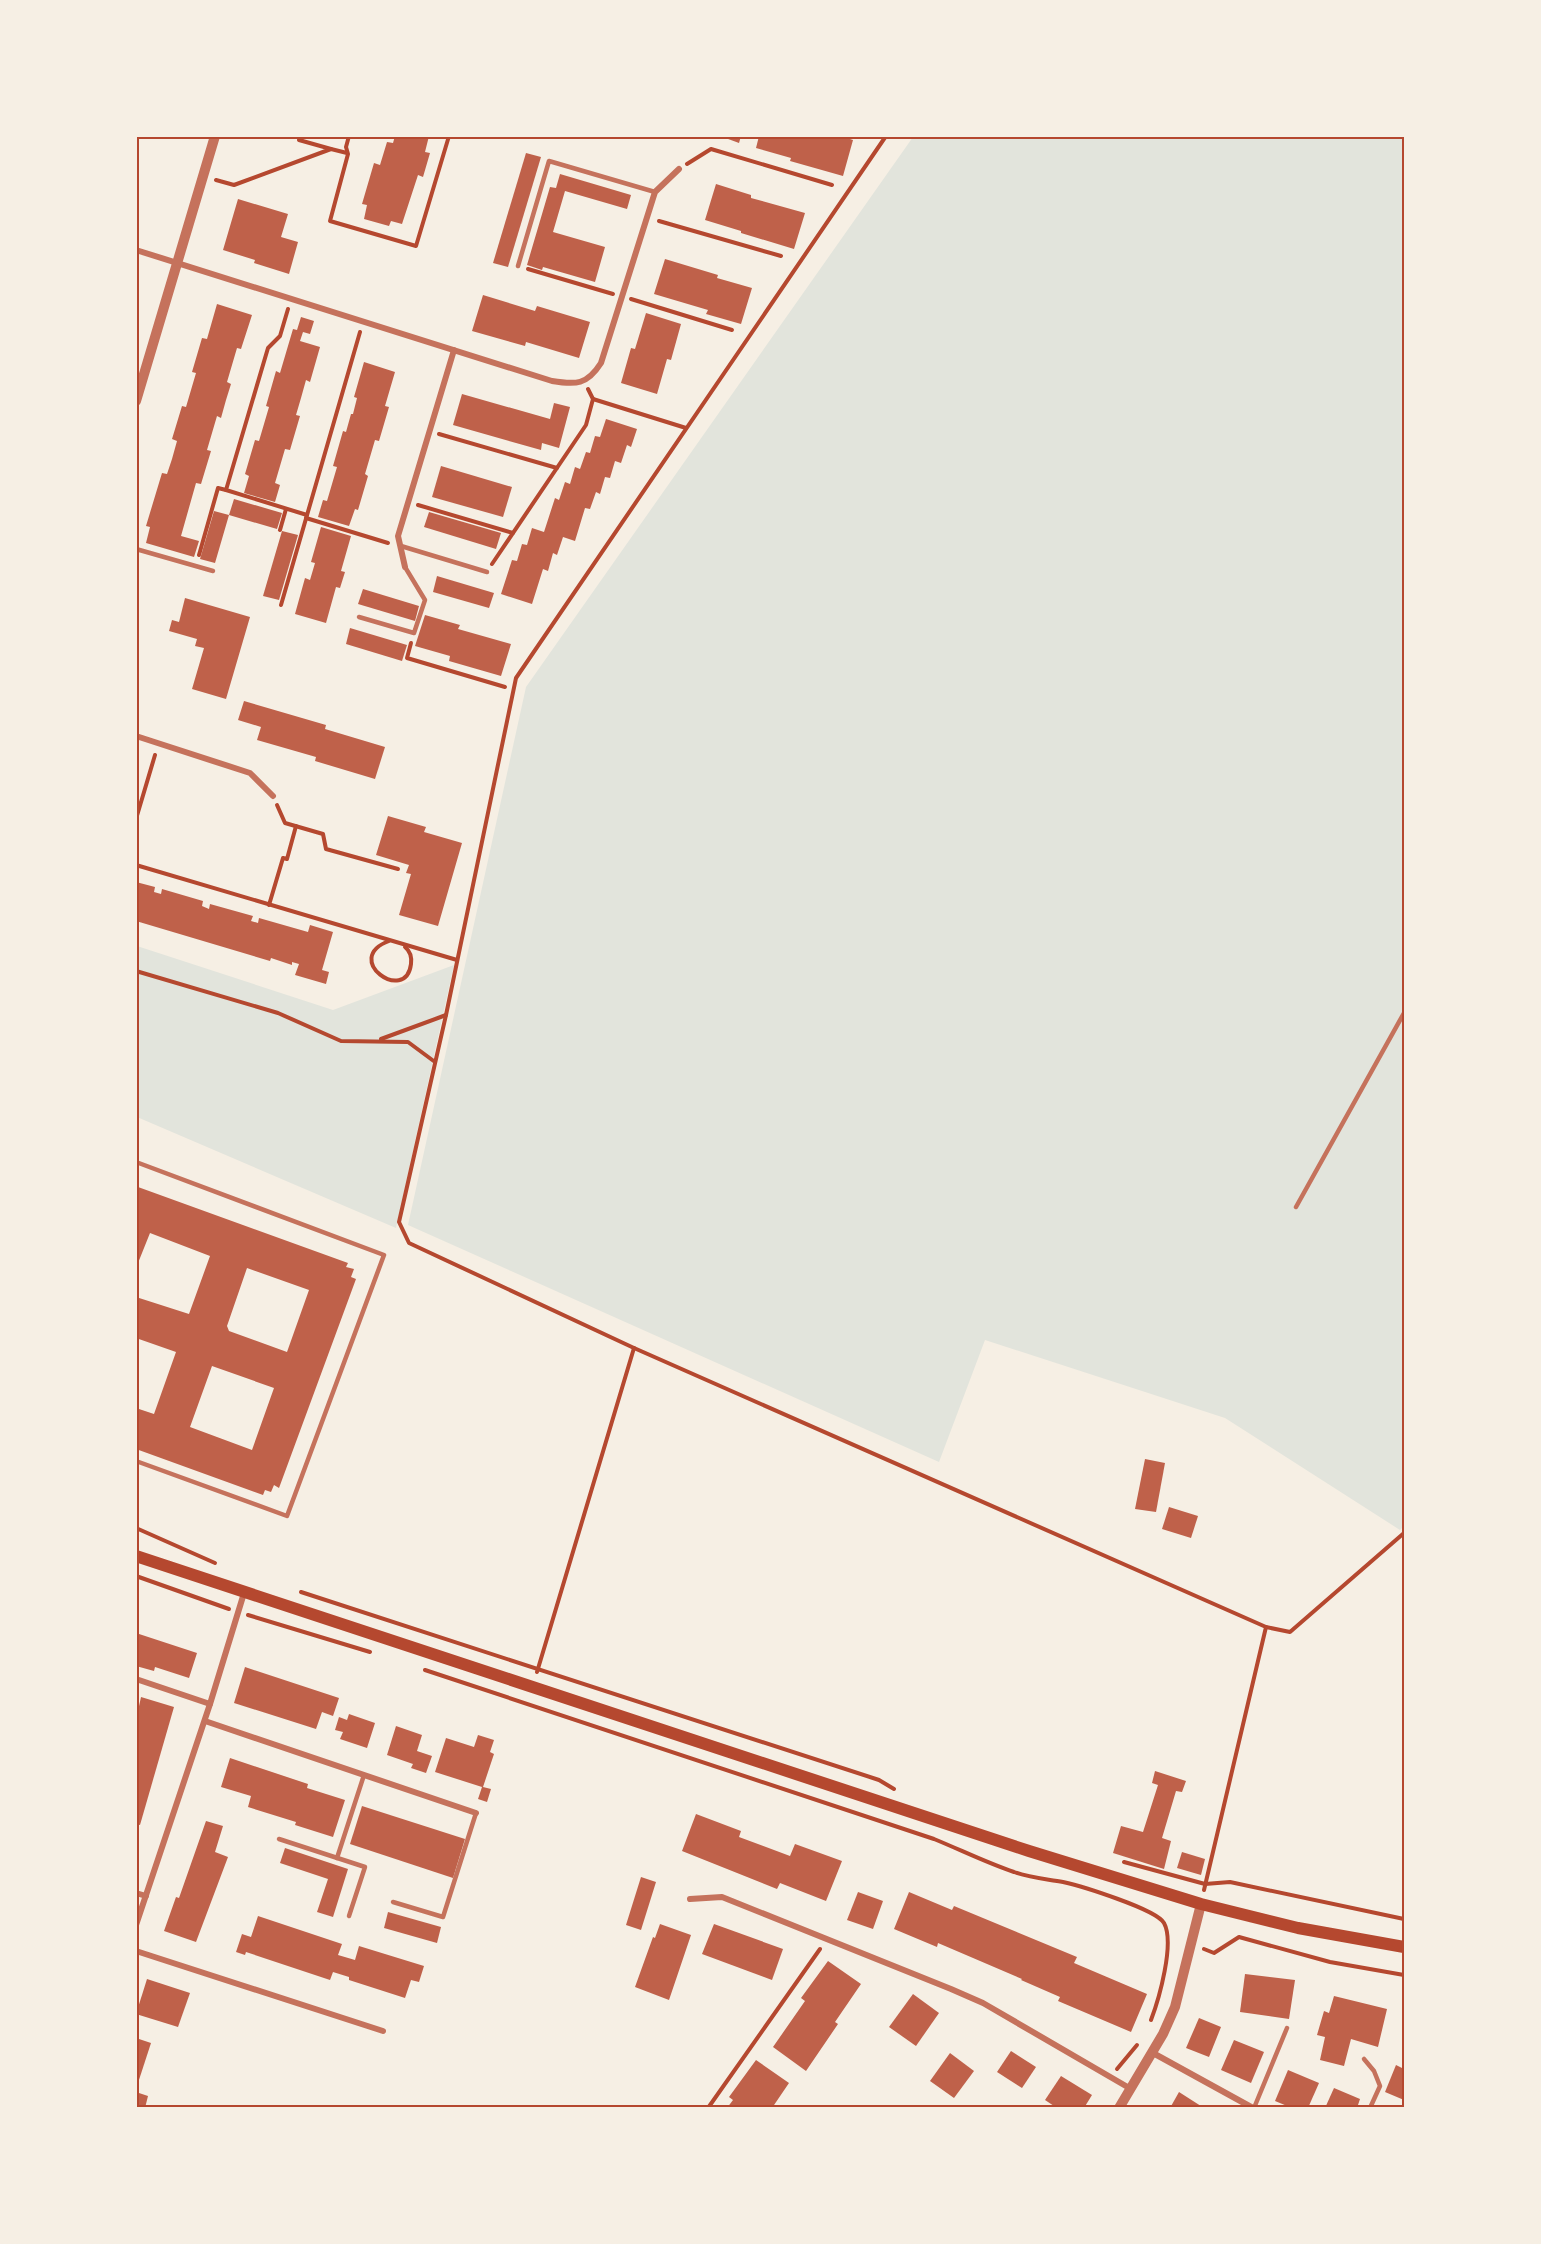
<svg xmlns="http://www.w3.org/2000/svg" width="1541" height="2244" font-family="'Times New Roman',serif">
  <rect width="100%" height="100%" fill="#f6efe4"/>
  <g fill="#e2e4dc">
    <polygon points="913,137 1404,137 1404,1526 1400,1530 1225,1418 985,1340 939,1462 408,1225 526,687"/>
    <polygon points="137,946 333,1010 454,965 396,1228 137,1117"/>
  </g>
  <g fill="#bf614a" fill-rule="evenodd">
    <polygon points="395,136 429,136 425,152 430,153 423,177 418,175 402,224 391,221 389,226 364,219 367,205 362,204 374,163 380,165 387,142 393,143"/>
    <polygon points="720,136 741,136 739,143"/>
    <polygon points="759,136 841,136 853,140 843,176 790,161 791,158 756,148"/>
    <polygon points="526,153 541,157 508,267 493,263"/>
    <polygon points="560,174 631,195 627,209 565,191 553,232 605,247 595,282 543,267 542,270 527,265 550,187 556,188"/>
    <polygon points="716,184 751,195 751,198 805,213 794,249 741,233 741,231 705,220"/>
    <polygon points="238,199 288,214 281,237 298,242 289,274 254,263 255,260 223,250"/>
    <polygon points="665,259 718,275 717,278 752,288 741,324 706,314 708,310 654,294"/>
    <polygon points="483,295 535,311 537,306 590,322 579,358 526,342 525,346 472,331"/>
    <polygon points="217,304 252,315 241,349 237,348 227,382 231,384 226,400 221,418 217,416 207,450 211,451 201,484 196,483 181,536 199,541 194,557 146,543 150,527 146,526 162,473 167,474 172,459 177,441 172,439 182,406 186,407 196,373 192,372 202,338 207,339"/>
    <polygon points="646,313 681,324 671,360 667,359 657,394 621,383 631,348 635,349"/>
    <polygon points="301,317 314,321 310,334 303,332 300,341 320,347 310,382 306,380 301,398 296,415 300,416 290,450 285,449 275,483 280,485 275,502 244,493 249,476 245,474 255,440 259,441 269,407 266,406 276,371 280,373 293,329 297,330"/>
    <polygon points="364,362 395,372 385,406 389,407 379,441 375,440 365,474 368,476 358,510 355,509 349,526 318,517 323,500 327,501 337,467 333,466 343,431 346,432 351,414 353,414 357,398 354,397"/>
    <polygon points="462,394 550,419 554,403 570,407 559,448 542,443 541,450 453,425"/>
    <polygon points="606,419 637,429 631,447 627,445 621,463 615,461 610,478 605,477 600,494 596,492 590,509 585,508 575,541 563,537 557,555 553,553 548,571 543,569 532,604 501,594 512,560 517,561 522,544 527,545 532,528 544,532 555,498 559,500 565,482 570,484 575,467 580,469 586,452 590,453 595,436 600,437"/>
    <polygon points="441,466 512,487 503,517 432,497"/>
    <polygon points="234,499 282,513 277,529 229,515 215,563 200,559 214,511 229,515"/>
    <polygon points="429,512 501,533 496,549 424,527"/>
    <polygon points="321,527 351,536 341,571 345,572 340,588 336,587 326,623 295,614 305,578 310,580 315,563 311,562"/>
    <polygon points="282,531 298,535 279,600 263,596"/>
    <polygon points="437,576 494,593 489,608 433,592"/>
    <polygon points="363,589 419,606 415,621 358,604"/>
    <polygon points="185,598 250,617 226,699 192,689 204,648 195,646 197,639 169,631 172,620 179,622"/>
    <polygon points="425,615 460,625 458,629 511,644 501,676 449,661 450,656 415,646"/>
    <polygon points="350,628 407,645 402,661 346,644"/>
    <polygon points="244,701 326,725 325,729 385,747 375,779 315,761 316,757 257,740 261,727 238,720"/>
    <polygon points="388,816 426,827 424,832 462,843 438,926 399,915 411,874 406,873 409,865 376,855"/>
    <polygon points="136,882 155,887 154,892 161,894 162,889 203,901 202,906 209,909 210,904 253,916 251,921 258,923 259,918 308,932 310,925 333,932 322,970 329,972 326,984 295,975 299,964 292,962 292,965 271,958 270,961 136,921"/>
    <path d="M138,1187L348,1263L346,1267L354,1269L351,1277L356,1279L279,1488L274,1485L271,1492L265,1490L263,1495L136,1449V1408L154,1414L176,1352L136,1338V1297L189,1314L210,1256L150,1233L136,1268V1191ZM247,1268L309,1290L287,1352L229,1331L227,1326ZM212,1366L274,1388L252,1450L190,1427Z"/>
    <polygon points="1145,1459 1165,1463 1156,1512 1135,1509"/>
    <polygon points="1169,1507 1198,1516 1191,1538 1162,1529"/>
    <polygon points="136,1633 197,1653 189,1678 155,1667 154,1671 136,1666"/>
    <polygon points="245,1667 339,1698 333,1716 322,1712 316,1729 234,1703"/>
    <polygon points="141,1697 174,1707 140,1825 136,1824 136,1720"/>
    <polygon points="349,1714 375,1723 367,1748 340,1739 343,1732 335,1730 339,1717 347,1720"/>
    <polygon points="396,1726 422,1735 417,1751 432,1756 426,1773 411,1768 413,1764 387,1755"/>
    <polygon points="478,1735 494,1740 490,1752 494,1754 483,1787 491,1789 487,1802 478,1799 482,1787 435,1772 446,1738 474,1747"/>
    <polygon points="230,1758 308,1784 307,1788 345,1800 333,1837 295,1825 296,1822 248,1807 251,1796 221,1787"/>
    <polygon points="1155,1771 1186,1781 1182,1792 1176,1791 1162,1838 1171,1841 1164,1869 1113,1853 1121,1826 1143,1832 1158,1785 1152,1783"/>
    <polygon points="362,1806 465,1839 453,1878 350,1844"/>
    <polygon points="696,1814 741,1831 739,1837 790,1856 795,1844 842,1861 826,1901 780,1883 777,1889 682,1851"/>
    <polygon points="206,1821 223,1826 215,1852 228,1857 196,1942 164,1931 176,1897 179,1898"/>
    <polygon points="285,1848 348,1869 333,1917 317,1912 328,1879 280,1863"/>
    <polygon points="1182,1852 1205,1859 1201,1875 1177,1868"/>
    <polygon points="641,1877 656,1882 641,1930 626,1925"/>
    <polygon points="858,1892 883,1901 873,1929 847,1920"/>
    <polygon points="909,1892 952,1910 954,1906 1077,1957 1074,1963 1147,1994 1131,2032 1058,2001 1060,1997 1021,1980 1022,1979 938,1943 937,1947 894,1929"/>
    <polygon points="388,1912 441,1927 437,1943 384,1928"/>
    <polygon points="258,1916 342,1944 338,1955 355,1960 359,1946 424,1966 419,1982 411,1980 405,1998 349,1980 349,1977 333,1972 330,1980 246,1952 245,1955 236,1952 242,1934 251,1937"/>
    <polygon points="660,1924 691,1935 669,2000 635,1987 653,1937 655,1938"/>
    <polygon points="714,1924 783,1949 772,1980 702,1954"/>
    <polygon points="828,1961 861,1984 835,2022 838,2024 806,2071 773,2047 805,2001 801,1998"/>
    <polygon points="1245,1974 1295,1980 1289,2019 1240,2012"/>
    <polygon points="147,1979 190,1993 178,2027 136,2014"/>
    <polygon points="913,1994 939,2013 916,2046 889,2027"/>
    <polygon points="1334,1996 1387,2009 1378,2047 1351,2039 1344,2066 1320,2060 1325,2037 1317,2035 1324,2011 1329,2013"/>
    <polygon points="1199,2018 1221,2027 1209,2057 1186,2048"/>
    <polygon points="136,2038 151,2043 137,2086 136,2086"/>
    <polygon points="1234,2040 1264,2052 1251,2083 1221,2070"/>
    <polygon points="1011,2051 1036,2067 1022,2088 997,2072"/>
    <polygon points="950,2053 974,2071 954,2098 930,2081"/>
    <polygon points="756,2060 789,2083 772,2108 727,2108 733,2100 729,2097"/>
    <polygon points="1396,2065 1404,2069 1404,2100 1385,2092"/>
    <polygon points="1288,2070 1319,2083 1308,2108 1292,2108 1275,2101"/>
    <polygon points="1061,2076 1092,2095 1084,2108 1057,2108 1045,2100"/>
    <polygon points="1334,2088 1360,2099 1357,2108 1325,2108"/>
    <polygon points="136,2092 148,2096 145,2108 136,2108"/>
    <polygon points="1179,2092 1204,2108 1170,2108"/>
  </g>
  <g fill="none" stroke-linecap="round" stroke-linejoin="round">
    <g stroke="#b5482f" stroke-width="4">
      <polyline points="349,136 346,147 348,154 330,221 416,246 449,136"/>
      <polyline points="886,136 516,678 446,1015 399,1222 409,1243 634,1348 1266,1627 1204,1890"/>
      <polyline points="331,149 347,153"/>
      <polyline points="687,164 711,149 832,185"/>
      <polyline points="216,180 234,185 331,149 299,140 300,136"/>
      <polyline points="659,221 781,256"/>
      <polyline points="528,269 613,294"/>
      <polyline points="631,299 732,330"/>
      <polyline points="288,309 280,336 268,348 226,490 307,515"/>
      <polyline points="593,399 686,428"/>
      <polyline points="439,434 557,468"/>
      <polyline points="418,505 513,533"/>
      <polyline points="306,518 388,543"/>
      <polyline points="280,530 286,509"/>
      <polyline points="199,555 218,488 226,490"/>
      <polyline points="492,564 586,425 593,399 588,389"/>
      <polyline points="281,605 360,332"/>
      <polyline points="411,643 407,658 505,687"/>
      <polyline points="277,805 285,823 323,834 326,849 398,869"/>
      <polyline points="136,819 155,755"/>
      <polyline points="136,865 457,960"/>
      <polyline points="269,905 283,858 287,859 296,826"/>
      <path d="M389,941C341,959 406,1005 411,964C412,956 410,951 405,947"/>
      <polyline points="136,971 278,1013 341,1041 408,1042 435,1062"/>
      <polyline points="381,1039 446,1015"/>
      <polyline points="136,1528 215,1563"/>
      <polyline points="136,1576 229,1609"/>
      <polyline points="301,1592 879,1780 894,1789"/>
      <polyline points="248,1615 370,1652"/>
      <polyline points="1266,1627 1290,1632 1404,1533"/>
      <path d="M425,1670L934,1839C961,1850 987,1863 1014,1872C1030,1878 1047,1879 1063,1882C1081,1886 1156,1909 1164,1923C1175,1943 1159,1999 1151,2020"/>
      <polyline points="537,1672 634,1348"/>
      <polyline points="1124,1862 1205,1884 1230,1882 1404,1919"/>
      <polyline points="1204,1949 1214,1953 1239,1937 1330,1962 1404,1975"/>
      <polyline points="1117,2069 1137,2045"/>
      <polyline points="708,2108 820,1949"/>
    </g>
    <g stroke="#c5725c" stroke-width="4.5">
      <polyline points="518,266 549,161 655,192"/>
      <polyline points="401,546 487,572"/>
      <polyline points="136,549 213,571"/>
      <polyline points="359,617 414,633 425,600 405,567"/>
      <polyline points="136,1162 384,1255 287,1516 136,1461"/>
      <polyline points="1296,1207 1404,1013"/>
      <polyline points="279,1839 365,1867 349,1916"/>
      <polyline points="337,1858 364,1775"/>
      <polyline points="393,1902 443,1917 476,1813"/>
      <polyline points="1364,2059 1374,2071 1380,2086 1370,2108"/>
      <polyline points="1254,2108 1287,2028"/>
    </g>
    <g stroke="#c5725c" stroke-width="6">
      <path d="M136,250L552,381C576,385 587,385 601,363L655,192L679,169"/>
      <polyline points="405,567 398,536 454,350"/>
      <polyline points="136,736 250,773 273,796"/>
      <polyline points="136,1679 210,1704"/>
      <polyline points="205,1721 476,1813"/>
      <polyline points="136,1893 146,1896"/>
      <polyline points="690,1899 722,1897 951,1989 983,2003 1131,2089"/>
      <polyline points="136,1925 210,1704 244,1593"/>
      <polyline points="136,1951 383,2031"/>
      <polyline points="1153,2053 1253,2108"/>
    </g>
    <g stroke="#c5725c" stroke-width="10">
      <polyline points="136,401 215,136"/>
      <polyline points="1119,2108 1163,2034 1175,2007 1201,1904"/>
    </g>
    <polyline stroke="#b5482f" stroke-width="12" points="136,1556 1029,1851 1201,1904 1298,1928 1404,1947"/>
  </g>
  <rect width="1541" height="2244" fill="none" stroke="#f6efe4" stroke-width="276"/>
  <rect x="138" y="138" width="1265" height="1968" fill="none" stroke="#b5482f" stroke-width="2"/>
</svg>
